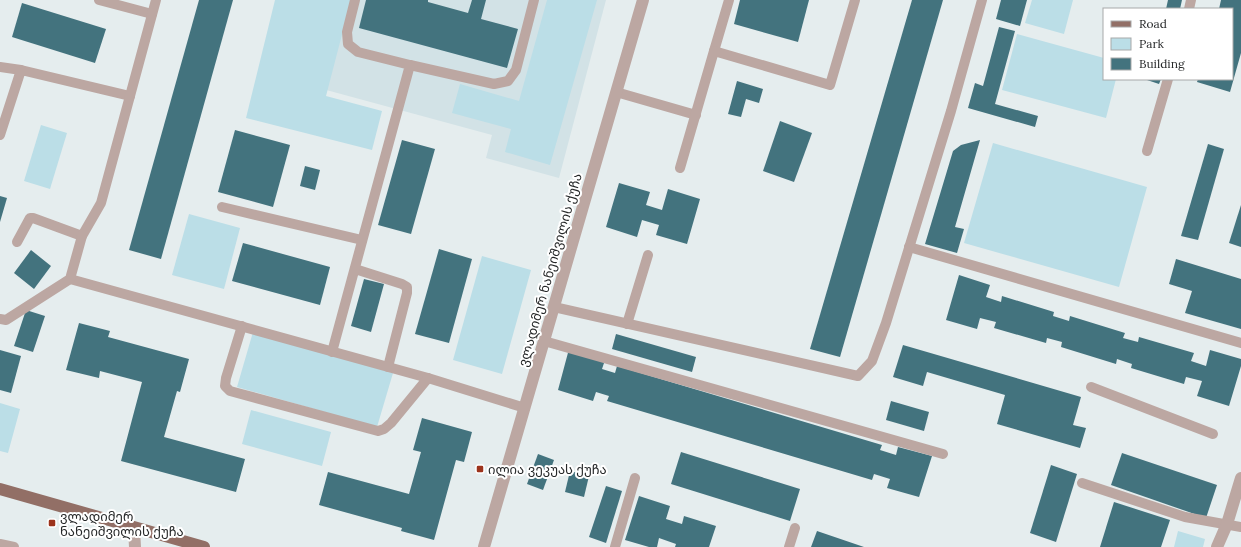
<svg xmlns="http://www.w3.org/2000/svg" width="1241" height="547" font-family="Lora,'Noto Sans Georgian',serif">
  <rect width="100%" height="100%" fill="#e5edee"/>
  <polygon fill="#d2e2e6" points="279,0 606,0 559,178 486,158 492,135 260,72"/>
  <g fill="#bbdee7">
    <polygon points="275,0 351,0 326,96 382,111 372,150 246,118"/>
    <polygon points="547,0 597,0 550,165 505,152 511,129 452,113 460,84 519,101"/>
    <polygon points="1032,0 1073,0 1064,34 1025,23"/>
    <polygon points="1017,34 1104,58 1104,79 1116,79 1106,118 1002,90"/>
    <polygon points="41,125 67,133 50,189 24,181"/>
    <polygon points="993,143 1147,187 1119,287 964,243"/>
    <polygon points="189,214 240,228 224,289 172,275"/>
    <polygon points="482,256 531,270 502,374 453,360"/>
    <polygon points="253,332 393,373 377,427 237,387"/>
    <polygon points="0,403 20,409 8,453 0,451"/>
    <polygon points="251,410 331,432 322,466 242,444"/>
    <polygon points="1178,531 1205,539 1203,547 1174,547"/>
  </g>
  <g fill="#43737e">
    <polygon points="199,0 233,0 161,259 129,250"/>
    <polygon points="366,0 428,0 428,2 468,13 472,0 486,0 481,19 518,29 507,68 359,28"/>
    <polygon points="740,0 809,0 798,42 734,24"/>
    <polygon points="912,0 943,0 840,357 810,349"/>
    <polygon points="1001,0 1027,0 1020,26 996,19"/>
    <polygon points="1168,0 1182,0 1180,9 1166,9"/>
    <polygon points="1221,0 1241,0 1241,53 1230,92 1197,82 1198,79 1232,79 1232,9 1219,9"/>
    <polygon points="22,3 106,29 95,63 12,37"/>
    <polygon points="999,27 1015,31 995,104 1038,116 1035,127 968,108 975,83 983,86"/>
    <polygon points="1144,79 1161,79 1159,84"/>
    <polygon points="737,81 763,89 759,103 746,99 741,117 728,114"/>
    <polygon points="780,121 812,133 794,182 763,171"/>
    <polygon points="235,130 290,145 273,207 218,192"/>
    <polygon points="402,140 435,149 411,234 378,225"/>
    <polygon points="980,140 955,227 964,229 957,253 925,244 953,151 961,145"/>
    <polygon points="1208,144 1224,149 1198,240 1181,236"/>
    <polygon points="305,166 320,170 315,190 300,186"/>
    <polygon points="619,183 650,192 646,205 662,210 668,189 700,199 687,244 656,235 659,225 642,220 637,237 606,227"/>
    <polygon points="0,196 7,198 0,222"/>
    <polygon points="1241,205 1241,247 1229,243"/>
    <polygon points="243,243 330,267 320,305 232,281"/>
    <polygon points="439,249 472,259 449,343 415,334"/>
    <polygon points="31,250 51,266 34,289 14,273"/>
    <polygon points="1176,259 1241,279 1241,329 1185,313 1192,291 1169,284"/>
    <polygon points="959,275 990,285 986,297 1001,302 1002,296 1054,312 1053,316 1069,321 1070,316 1125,333 1123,338 1138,342 1139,337 1194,353 1191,361 1206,366 1210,350 1241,359 1241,366 1229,406 1197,396 1202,381 1186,377 1184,384 1131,368 1132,364 1117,359 1116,364 1061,347 1062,342 1047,338 1046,343 994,328 996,322 980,318 977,329 946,320"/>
    <polygon points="364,279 384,284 371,332 351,326"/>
    <polygon points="26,310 45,316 33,352 14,346"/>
    <polygon points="79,323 110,331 108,337 189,359 180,392 177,391 164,437 245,459 236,492 121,461 142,382 100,371 99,378 66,370"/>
    <polygon points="616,334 696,357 692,372 612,349"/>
    <polygon points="903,345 1081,397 1073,425 1086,428 1080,448 997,424 1005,395 927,372 923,386 893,377"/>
    <polygon points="569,349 605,360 602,369 615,373 617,366 882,445 880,450 896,455 898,447 932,456 919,497 887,488 890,479 874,474 872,480 607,401 609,396 596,392 593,401 558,390"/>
    <polygon points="0,350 21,356 11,393 0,390"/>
    <polygon points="891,401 929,412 924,431 886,420"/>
    <polygon points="422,418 472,432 464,462 456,460 434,540 401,531 402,528 319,505 328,472 409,494 421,452 413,450"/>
    <polygon points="681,452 800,489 790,521 671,484"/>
    <polygon points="1122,453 1217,485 1206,518 1111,485"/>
    <polygon points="538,454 554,460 543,490 527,484"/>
    <polygon points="1051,465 1077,474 1056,542 1030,533"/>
    <polygon points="570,471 589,476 584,497 565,492"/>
    <polygon points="606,486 622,491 606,543 589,537"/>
    <polygon points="639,496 670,506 666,519 682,524 684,516 716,526 709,547 675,547 676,544 659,538 657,547 649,547 625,540"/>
    <polygon points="1114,502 1170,520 1161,547 1100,547"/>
    <polygon points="817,531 864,547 811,547"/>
  </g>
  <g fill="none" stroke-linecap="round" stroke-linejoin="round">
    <g stroke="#bca7a2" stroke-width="10">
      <polyline points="99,0 152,14"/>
      <polyline points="1189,9 1191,0"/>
      <polyline points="714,51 729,0"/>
      <polyline points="410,65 494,84 508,81 516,70 534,0"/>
      <polyline points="0,67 21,70"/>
      <polyline points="616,92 696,115"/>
      <polyline points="0,135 21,70 130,96"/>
      <polyline points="1147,151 1168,79"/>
      <polyline points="680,168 714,51 830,85 855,0"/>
      <polyline points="222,207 362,240"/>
      <polyline points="17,242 30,218 33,218 82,236"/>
      <polyline points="909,247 1241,343"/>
      <polyline points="355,269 402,284 407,287 407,293 388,367"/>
      <polyline points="70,279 428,378 525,408"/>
      <polyline points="554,307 858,376 872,361 886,323 951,111 982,0"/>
      <polyline points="0,319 6,320 70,279 82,236 101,203 156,0"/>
      <polyline points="627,324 648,255"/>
      <polyline points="242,326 226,378 225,386 230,391 378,431 384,429 391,423 428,378"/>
      <polyline points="544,341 943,454"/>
      <polyline points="332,352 410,65 358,52 348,44 347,32 355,0"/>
      <polyline points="1091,387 1213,434"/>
      <polyline points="1082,483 1185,517 1241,527"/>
      <polyline points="0,544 14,547"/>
      <polyline points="615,547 635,478"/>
      <polyline points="789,547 795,528"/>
    </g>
    <g stroke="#bca7a2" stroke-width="12">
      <polyline points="134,528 135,547"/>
      <polyline points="1217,547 1227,524 1241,478"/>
    </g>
    <polyline stroke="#bca7a2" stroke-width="12" points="484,547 643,0"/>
    <polyline stroke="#926f66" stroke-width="12" points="0,489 204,547"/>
  </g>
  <g fill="#9c331c" stroke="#fff" stroke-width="1.5">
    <rect x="476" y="465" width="8" height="8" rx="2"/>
    <rect x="48" y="519" width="8" height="8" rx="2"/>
  </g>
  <g text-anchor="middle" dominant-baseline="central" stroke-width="4" stroke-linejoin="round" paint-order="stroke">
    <g font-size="13" fill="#262829" stroke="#fff">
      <text transform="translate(550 270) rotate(-74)">ვლადიმერ ნანეიშვილის ქუჩა</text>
    </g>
    <g font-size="13" fill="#262829" stroke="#fff" text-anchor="start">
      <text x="488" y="469">ილია ვეკუას ქუჩა</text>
      <text x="60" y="516">ვლადიმერ<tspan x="60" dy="15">ნანეიშვილის ქუჩა</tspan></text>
    </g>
  </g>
  <rect x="1103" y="8" width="130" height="72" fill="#ffffff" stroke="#a8a9a9"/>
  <rect x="1111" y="21" width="20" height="6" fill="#926f66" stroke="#a8a9a9"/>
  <text x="1139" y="28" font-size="12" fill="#262829">Road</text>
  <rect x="1111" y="38" width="20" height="12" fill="#bbdee7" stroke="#a8a9a9"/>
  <text x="1139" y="48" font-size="12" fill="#262829">Park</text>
  <rect x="1111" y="58" width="20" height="12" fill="#43737e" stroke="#a8a9a9"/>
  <text x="1139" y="68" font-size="12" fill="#262829">Building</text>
</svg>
